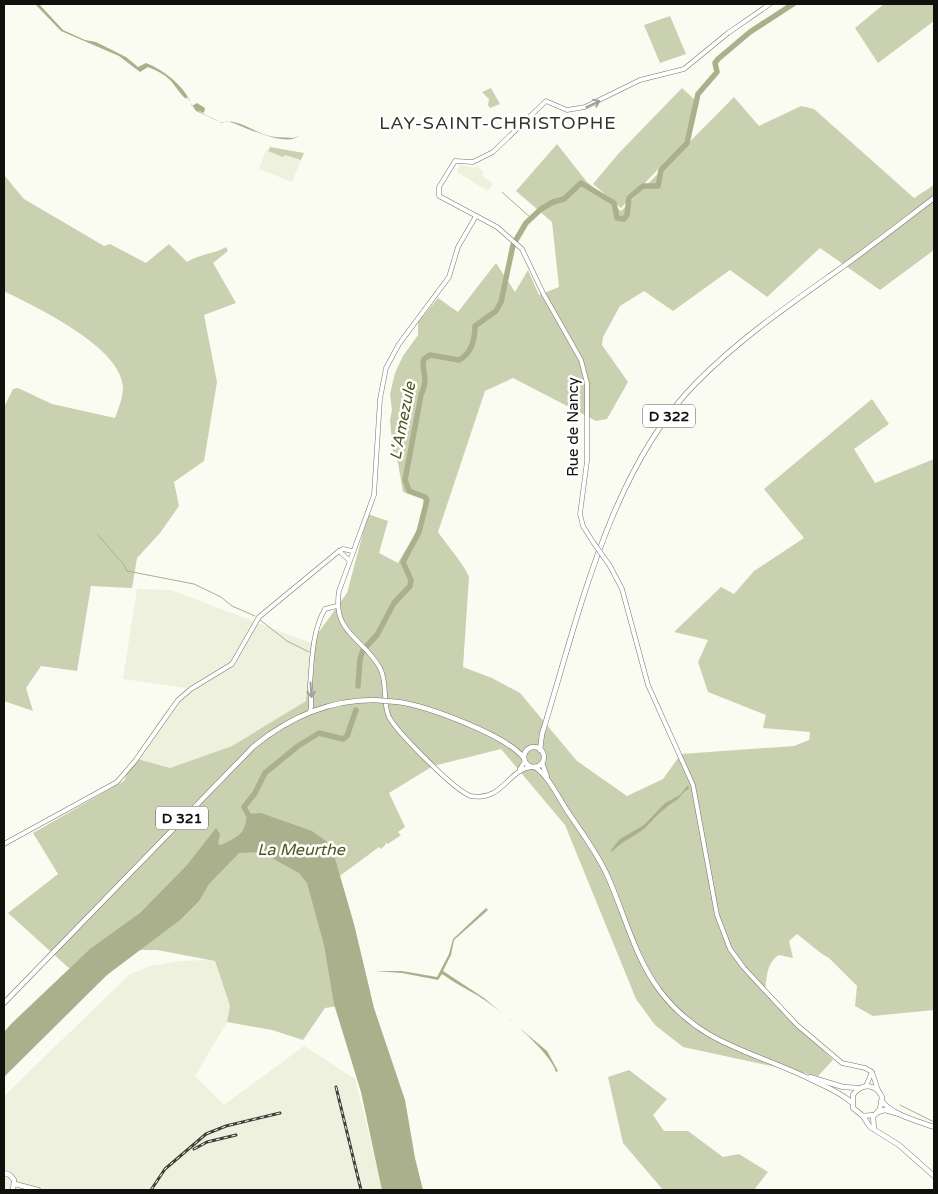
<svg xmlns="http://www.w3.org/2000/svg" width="938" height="1194" font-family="'Varela Round',sans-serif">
  <rect width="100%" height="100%" fill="#fafcf1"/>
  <g fill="#edf1de">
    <polygon points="266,150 283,157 285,155 301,160 292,182 259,169"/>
    <polygon points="460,164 475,168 477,166 484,172 482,175 493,184 488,191 457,172"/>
    <polygon points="137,589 171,590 311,643 306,701 232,746 170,768 134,758 163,714 186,688 123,679"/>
    <polygon points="207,960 215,961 230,1006 227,1022 195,1076 224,1105 304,1046 355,1079 383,1190 4,1190 4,1096 130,974 150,966 180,961"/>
  </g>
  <g fill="#cad1b1">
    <polygon points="884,4 934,4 934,21 878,63 855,28"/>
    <polygon points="670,16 686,54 660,63 644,25"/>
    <polygon points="491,88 500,104 490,108 488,105 489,99 482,92"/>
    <polygon points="682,88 695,100 686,140 621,208 593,184 619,153"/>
    <path d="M734,97L759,126L801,106L814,109L914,198L934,185V250L880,290L820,248L767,297L730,270L673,311L644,291L620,306L603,337L602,345L628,382L607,419L596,421L513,378L485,391L438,532C448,547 462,561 469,577L463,667L492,678L520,693L577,761L627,796L663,779L681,754L794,746L809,740L810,732L763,728L766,715L708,692L698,662L708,640L674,632L721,587L734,594L754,571L804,538L764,489L872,399L889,424L854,449L875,483L934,459V1010L873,1016L855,1006L857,986L829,958L822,954L797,934L789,941L793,958L779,955C766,963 767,978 765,992L833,1060L818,1076L683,1047L655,1025L636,999L565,825L501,749L433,766L389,793L405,827L398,832L401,835L388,844L385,842L386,844L381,849L379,847L337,878L353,1004L325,1008L303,1040L272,1030L227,1022L230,1006L215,961L157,950H109L71,970L8,913L58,874L33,833L124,781L134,758L170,768L232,746L306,701L311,643L347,593L368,514L388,521L379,553L398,563C408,545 427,520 423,499L403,492L398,463L393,453L390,420L392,410L390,394L395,373L403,356L418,335V322L438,298L458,312L496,263L515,292L528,270L539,295L559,287L552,222L516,191L557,144L587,182L621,211Z"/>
    <polygon points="270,147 304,153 301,160 285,155 283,157 268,151"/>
    <path d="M4,175L24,199L104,246L110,244L146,263L169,244L187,262C199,254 214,254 226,247L228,251L213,263L236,303L204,315L217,382L204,461L174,482L179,506L160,533L137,558L132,588L91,586L77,671L41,666L26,688L33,711L4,701V407L13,389L18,388L52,404L115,418C118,410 123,397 123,388C122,347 37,308 4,291Z"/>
    <polygon points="629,1070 667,1099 653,1115 664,1131 688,1131 723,1157 739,1154 768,1172 754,1190 663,1190 623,1143 608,1077"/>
  </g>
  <g fill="#a9b08b">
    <path d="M35,4H39L63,30L85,40L96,42L126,57L138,67L146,63C164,70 186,87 192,106L197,103L205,108L204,113L197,110C205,116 215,118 221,123C236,117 252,131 266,135C274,138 285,137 293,138L302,135C300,135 298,137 295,138C280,145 243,126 227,121L222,123L196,111L187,97L186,99C180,94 175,85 170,80C164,74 156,70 148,67L140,72L119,56L61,31Z"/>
    <path d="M688,785L689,789C684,791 682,795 678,799C667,806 657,815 649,824C638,836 622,840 612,852L611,850L620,839L644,825L665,803L680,795Z"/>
    <path d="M261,813L312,831L326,841L334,855L354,924L374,1008L405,1100L415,1158L423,1190H382L361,1092L334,1004L324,945L307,883L299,873L261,852L239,853L209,884L199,901L180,920L107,975L4,1077V1032L12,1023L90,949L140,913L187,865L216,828L220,834L218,844L221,845C239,836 245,835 247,814Z"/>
    <path d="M486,908L488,910L454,940L451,955L443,971L484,998L547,1051L558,1071L556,1072C550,1051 495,1005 475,994C465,988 455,983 445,976L442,974L438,980L402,973L374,971H402L437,977L449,954L453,939Z"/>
  </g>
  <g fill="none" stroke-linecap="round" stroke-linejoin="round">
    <g stroke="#a9b08b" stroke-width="1">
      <polyline points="502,192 531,218"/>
      <polyline points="98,535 124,565 127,571 194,584 221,597 232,606 255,616"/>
      <polyline points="260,620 287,641 309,652"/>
      <polyline points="900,1105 934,1122"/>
    </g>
    <g stroke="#a9b08b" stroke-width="5.5">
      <path d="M358,686L360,659L363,650L377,635L394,603L410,586L411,580L403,562L419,532L427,500L425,497L409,491L405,480L421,395C430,376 420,370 424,359L430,355L459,360C472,353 475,340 475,326L496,311L501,302L513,245L526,223L541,209L553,202L564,199L581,183L614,203L617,218L624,219L627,215L629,198L643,186H658L661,170L687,143L698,94L717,72L715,63L718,59L750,32L793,4"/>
      <polyline points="250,818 244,807 255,793 265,773 298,746 319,733 343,739 347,736 356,710"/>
    </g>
    <g stroke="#74766d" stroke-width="5">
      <g id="minor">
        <path d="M476,216L458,247L449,277L399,344L386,368L380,399L374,495L339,591C332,634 364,638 380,668C388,683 382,702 389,717C397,732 456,792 471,796C502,802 508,770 531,767"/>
        <polyline points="593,542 583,526 580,514 587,461 587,383 581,360 543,293 522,249 497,227 439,196 439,187 455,161 473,162 493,152 546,101 567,110 585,107 640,80 684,69 728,33 770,4"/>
        <polyline points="339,551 349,560"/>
        <polyline points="610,566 622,589 648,685 693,785 717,915 730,949 744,968 797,1025 842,1063 865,1068 872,1072 878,1090"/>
        <path d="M310,712C313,702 310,696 310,685C312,661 312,631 325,609L337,606"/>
        <polyline points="520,769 525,761"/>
        <polyline points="4,844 117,782 135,761 178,700 191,689 232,664 259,617 339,551 343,549 352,551"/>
        <polyline points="866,1086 872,1072"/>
      </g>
    </g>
    <g stroke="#74766d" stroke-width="5.5">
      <g id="major">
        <path d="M398,702C427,706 506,735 524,758"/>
        <circle cx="534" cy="757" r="10"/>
        <path d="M540,750L542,734C578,619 609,472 695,384C737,341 786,307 834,273C868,249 901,223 934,198"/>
        <polyline points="542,763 547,777"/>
        <path d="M535,767C549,777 557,795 566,809C581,832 597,852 608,877C625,915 635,958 660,991C702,1046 754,1051 812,1080C825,1086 840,1092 851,1102"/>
        <path d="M4,1003L253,747C288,718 328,700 374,700"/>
        <polyline points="810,1077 843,1087 858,1088"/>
        <path d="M882,1101C892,1115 918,1121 934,1127"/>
        <polyline points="878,1112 885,1110 899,1114"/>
        <path d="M873,1115L863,1116L853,1108V1095C861,1083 876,1083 882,1097L880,1109L873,1117L874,1128"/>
        <polyline points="863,1116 870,1127 899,1145 934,1176"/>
        <polyline points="4,1173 10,1175 14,1180 13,1190"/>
        <polyline points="15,1184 38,1190"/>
      </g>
    </g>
    <use href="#minor" stroke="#fff" stroke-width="4"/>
    <use href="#major" stroke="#fff" stroke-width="4.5"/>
    <g stroke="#3e3f39" stroke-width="3">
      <g id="rail">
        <polyline points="336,1087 361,1190"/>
        <polyline points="194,1149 207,1142 236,1135"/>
        <polyline points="151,1190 165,1169 206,1134 226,1126 280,1113"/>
      </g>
    </g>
    <use href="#rail" stroke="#fff" stroke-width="1" stroke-dasharray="4" stroke-linecap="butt"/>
    <g stroke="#74766d" stroke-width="5" stroke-linecap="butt">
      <polyline id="minor-bridge" points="593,542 610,566"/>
    </g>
    <g stroke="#74766d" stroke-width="5.5" stroke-linecap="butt">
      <polyline id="major-bridge" points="374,700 398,702"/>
    </g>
    <use href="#minor-bridge" stroke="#fff" stroke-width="4"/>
    <use href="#major-bridge" stroke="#fff" stroke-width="4.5"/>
  </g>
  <defs><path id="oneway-shaft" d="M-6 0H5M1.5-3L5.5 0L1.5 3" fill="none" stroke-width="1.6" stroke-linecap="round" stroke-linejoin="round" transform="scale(1.25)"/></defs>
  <g stroke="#9fa09e">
    <use href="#oneway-shaft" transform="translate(593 104) rotate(-25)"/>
    <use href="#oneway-shaft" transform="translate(311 690) rotate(86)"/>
  </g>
  <g text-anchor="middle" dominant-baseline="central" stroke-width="5" stroke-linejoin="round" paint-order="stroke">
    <g fill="#fff" stroke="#585856" stroke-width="1">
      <rect x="643" y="404.5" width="52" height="23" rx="4"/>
      <rect x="156" y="806.5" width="52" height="23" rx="4"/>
    </g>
    <g font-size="14" font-weight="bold" fill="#10110d">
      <text x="669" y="416">D 322</text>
      <text x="182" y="818">D 321</text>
    </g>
    <g font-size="15" fill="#10110d" stroke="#fff">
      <text transform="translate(573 427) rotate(-90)">Rue de Nancy</text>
    </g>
    <g font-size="16" font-style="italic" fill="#4e561c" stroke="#fff">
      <text transform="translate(403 421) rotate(-79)">L'Amezule</text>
      <text x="301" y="850">La Meurthe</text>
    </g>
    <g font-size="18" letter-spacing="1" fill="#32342b" stroke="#fff">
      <text x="498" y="123">LAY-SAINT-CHRISTOPHE</text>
    </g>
  </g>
  <rect width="938" height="1194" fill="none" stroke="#10110d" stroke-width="10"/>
</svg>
